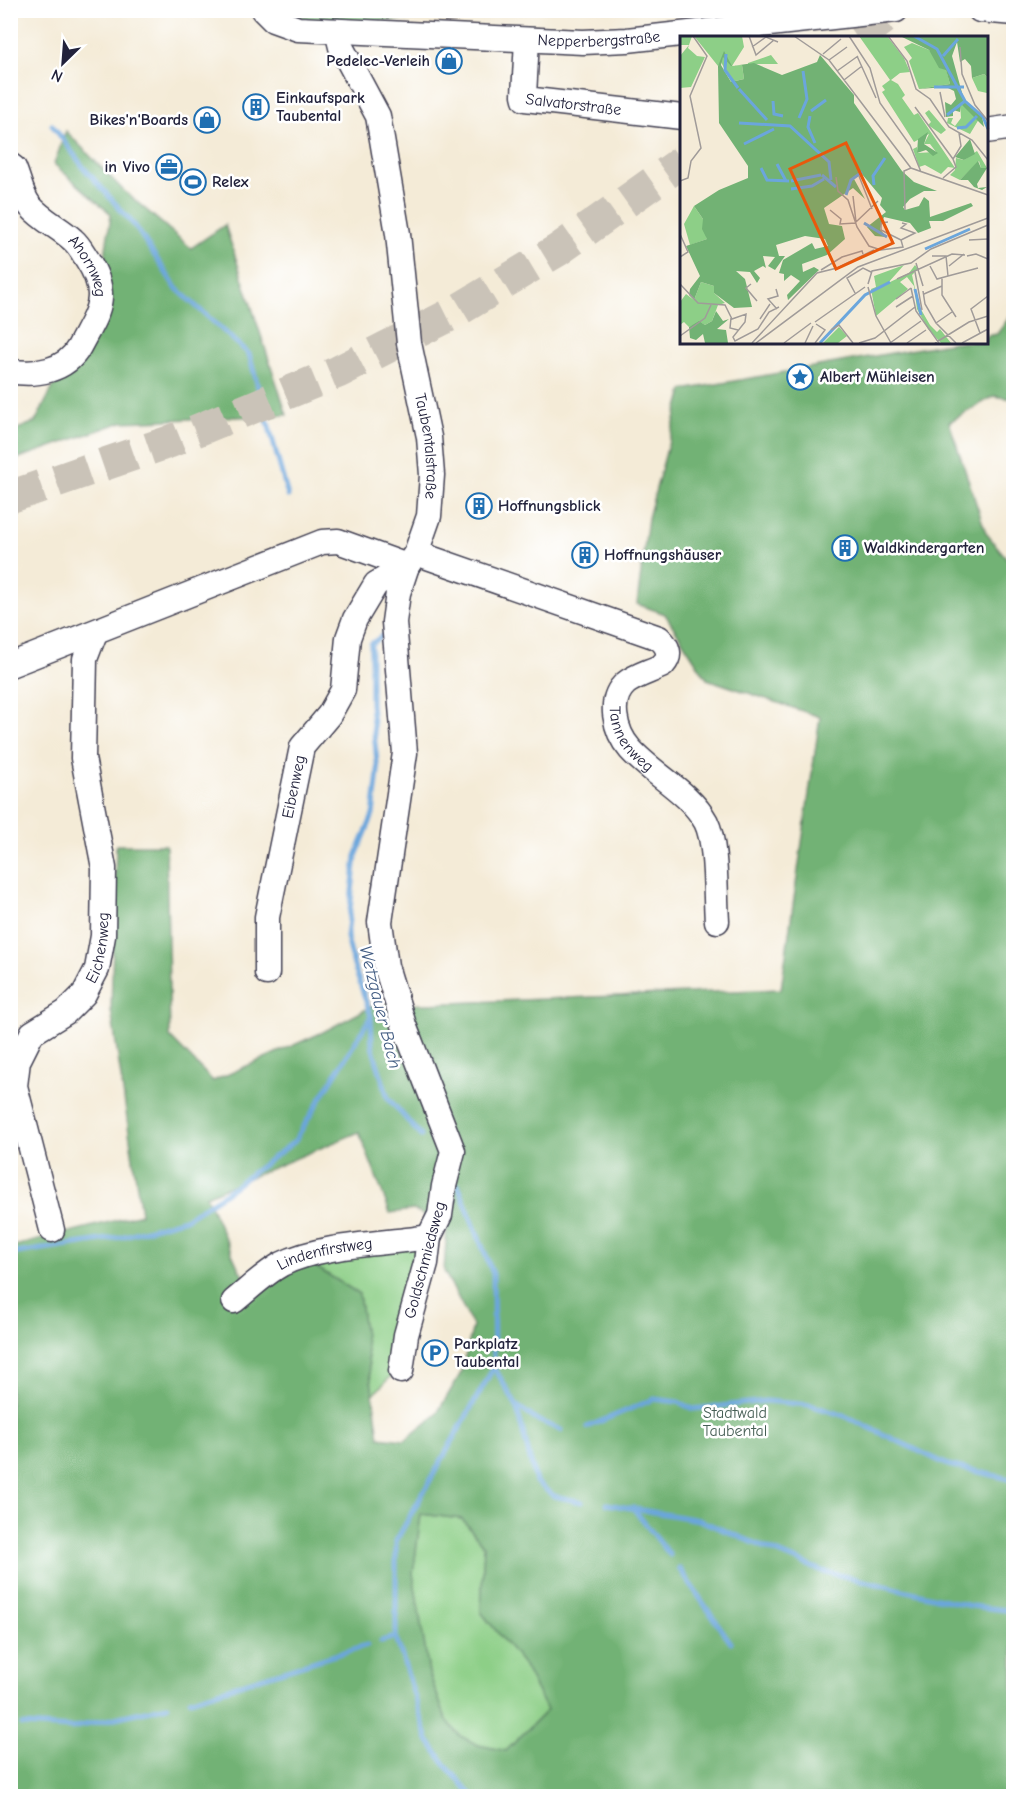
<svg xmlns="http://www.w3.org/2000/svg" width="1024" height="1807" font-family="'Comic Neue',sans-serif">
  <rect width="100%" height="100%" fill="#fff"/>
  <filter id="ink" filterUnits="userSpaceOnUse"><feTurbulence type="fractalNoise" baseFrequency=".0167" numOctaves="2"/><feDisplacementMap in="SourceGraphic" scale="12" xChannelSelector="R" yChannelSelector="G"/><feConvolveMatrix kernelMatrix="1 2 1 2 8 2 1 2 1" color-interpolation-filters="sRGB"/></filter>
  <filter id="wash" filterUnits="userSpaceOnUse"><feTurbulence type="fractalNoise" baseFrequency=".008" numOctaves="4" result="noise"/><feDisplacementMap in="SourceGraphic" scale="24" xChannelSelector="R" yChannelSelector="G"/><feGaussianBlur stdDeviation="1.35" result="paint"/><feColorMatrix in="noise" values="0 0 0 0 0 0 0 0 0 0 0 0 0 0 0 0 0 1.4 0 .05"/><feComposite in="paint" operator="in"/></filter>
  <g filter="url(#wash)">
    <rect width="100%" height="100%" fill="#f4ebd7"/>
    <g fill="#8dcf87" stroke="#587861" stroke-width="1.5">
      <polygon points="286,11 412,11 411,20 321,22 304,18"/>
      <polygon points="422,1238 395,1372 373,1395 359,1294 303,1259"/>
      <polygon points="421,1514 462,1519 484,1546 481,1612 523,1664 547,1710 506,1751 478,1745 460,1736 446,1719 429,1673 413,1574"/>
    </g>
    <g fill="#72b274" stroke="#4a6a58" stroke-width="1.5" fill-rule="evenodd">
      <polygon points="66,131 123,190 191,248 225,225 287,415 122,422 11,461 10,432 35,422 99,298 111,214 54,164"/>
      <path d="M1013,312V399L994,396L949,422L986,533L1014,567L1013,1796H11L10,1247L141,1214L111,1010L116,845H166L170,1037L213,1081L323,1032L376,1004H427L781,989L820,717L707,679L665,614L637,604L648,518L683,390L954,342H986L987,336L997,334ZM359,1132L390,1213L414,1210L447,1227L444,1271L473,1326L461,1373L436,1415L405,1440L379,1437L359,1294L303,1259L256,1292L239,1269L206,1196ZM421,1514L462,1519L484,1546L481,1612L523,1664L547,1710L506,1751L478,1745L460,1736L446,1719L429,1673L413,1574Z"/>
    </g>
    <g fill="none" stroke-linecap="round" stroke-linejoin="round">
      <g stroke="#6ba6dc" stroke-width="5">
        <polyline points="52,125 84,168 135,226 176,288 249,354 288,496"/>
        <polyline points="386,633 371,644 371,704 378,772 373,815 356,856 347,937 354,966 371,1016 372,1046 388,1098 421,1136"/>
        <polyline points="458,1185 493,1274 494,1367 396,1541 396,1637 428,1740 448,1768 473,1796"/>
        <polyline points="10,1254 121,1237 185,1219 221,1196 294,1142 370,1018"/>
        <polyline points="494,1367 516,1405 536,1482 554,1496 582,1502"/>
        <polyline points="516,1405 535,1419 561,1430"/>
        <polyline points="587,1427 654,1399 678,1402 693,1409 766,1401 810,1405 845,1416 948,1465 1014,1480"/>
        <polyline points="607,1504 699,1520 822,1571 971,1606 1014,1611"/>
        <polyline points="633,1508 670,1555"/>
        <polyline points="679,1568 731,1643"/>
        <polyline points="381,1641 396,1637"/>
        <polyline points="190,1700 367,1645"/>
        <polyline points="22,1725 72,1728 167,1706"/>
      </g>
    </g>
  </g>
  <g filter="url(#ink)">
    <g fill="none" stroke-linecap="round" stroke-linejoin="round">
      <g stroke="#cac3b8" stroke-width="33" stroke-dasharray="33 16" stroke-linecap="butt">
        <polyline points="857,38 895,10"/>
        <polyline points="10,497 169,442 338,372 450,315 558,250 682,162"/>
      </g>
      <g stroke="#424052" stroke-width="27">
        <g id="minor">
          <path id="s1" d="M263,10L273,20L298,29L583,42L627,40L896,10"/>
          <polyline points="980,10 1014,13"/>
          <path id="s2" d="M337,31L341,47L378,116L398,234L409,343L429,437L432,475L429,516L416,553L407,566L398,593L394,622L405,753L380,922L386,966L404,1025L453,1151L444,1186L440,1215L429,1237L426,1263L406,1335L401,1371"/>
          <path id="s3" d="M527,40L524,95L525,99L682,117"/>
          <polyline points="986,131 1014,127"/>
          <path id="s4" d="M10,165L14,168C19,180 22,197 30,206C42,220 60,228 73,240C79,245 83,253 87,259C111,296 98,311 79,347C66,371 35,376 10,371"/>
          <path id="s5" d="M416,553L659,638C668,646 672,655 663,665C652,671 636,675 626,683C607,699 615,732 630,749C653,775 689,791 706,822C717,844 715,895 717,921"/>
          <polyline points="10,665 322,542 338,541 407,566"/>
          <path id="s6" d="M267,973V917L302,747L329,715L343,690L348,638L355,619L376,584L407,566"/>
          <path id="s7" d="M52,1230L15,1086L18,1061L32,1033L66,1012L84,994L97,969L103,936L104,868L83,758L85,659L95,633"/>
          <path id="s8" d="M234,1301C249,1289 265,1273 282,1264C322,1244 384,1244 429,1237"/>
        </g>
      </g>
      <use href="#minor" stroke="#fff" stroke-width="24"/>
    </g>
  </g>
  <defs>
    <g id="shop-ring" transform="scale(1.35)"><circle r="9.5" fill="#fff" stroke="#1f6fb2" stroke-width="1.5"/><path d="M-5-2.5h2.3a2.7 3.5 0 0 1 5.4 0H5L5.5 6h-11ZM-1.5-2.5h3a1.5 2.3 0 0 0-3 0Z" fill="#1f6fb2"/></g>
    <g id="building-ring" transform="scale(1.35)"><circle r="9.5" fill="#fff" stroke="#1f6fb2" stroke-width="1.5"/><path d="M-4-6H4V6H1V3H-1V6H-4ZM-2.5-4.3h1.7v1.8h-1.7ZM.8-4.3h1.7v1.8H.8ZM-2.5-1h1.7V.8h-1.7ZM.8-1h1.7V.8H.8Z" fill="#1f6fb2"/></g>
    <g id="office-ring" transform="scale(1.35)"><circle r="9.5" fill="#fff" stroke="#1f6fb2" stroke-width="1.5"/><path d="M-6-3h4V-5.5h4V-3h4V5H-6ZM-1-4.5V-3h2v-1.5ZM-6 0V1H6V0Z" fill="#1f6fb2"/></g>
    <g id="stadium-ring" transform="scale(1.35)"><circle r="9.5" fill="#fff" stroke="#1f6fb2" stroke-width="1.5"/><path d="M0-5a6.5 5 0 1 0 0 10a6.5 5 0 1 0 0-10ZM-3.5-1.8h7v3.6h-7Z" fill="#1f6fb2"/></g>
    <g id="sight-ring" transform="scale(1.35)"><circle r="9.5" fill="#fff" stroke="#1f6fb2" stroke-width="1.5"/><path d="M0-6L1.8-2.2L6-1.7L2.9 1.2L3.7 5.4L0 3.3L-3.7 5.4L-2.9 1.2L-6-1.7L-1.8-2.2Z" fill="#1f6fb2"/></g>
    <g id="parking-ring" transform="scale(1.35)"><circle r="9.5" fill="#fff" stroke="#1f6fb2" stroke-width="1.5"/><path d="M-3.5-5.5H1a3.5 3.5 0 0 1 0 7H-1V5.5H-3.5ZM-1-3.4V-.6H.8a1.4 1.4 0 0 0 0-2.8Z" fill="#1f6fb2"/></g>
  </defs>
  <g fill-rule="evenodd">
    <use href="#shop-ring" x="449" y="61"/>
    <use href="#building-ring" x="256" y="107"/>
    <use href="#shop-ring" x="207" y="120"/>
    <use href="#office-ring" x="169" y="167"/>
    <use href="#stadium-ring" x="193" y="182"/>
    <use href="#sight-ring" x="800" y="377"/>
    <use href="#building-ring" x="479" y="506"/>
    <use href="#building-ring" x="845" y="548"/>
    <use href="#building-ring" x="585" y="555"/>
    <use href="#parking-ring" x="435" y="1353"/>
  </g>
  <g text-anchor="middle" dominant-baseline="central" stroke-width="5" stroke-linejoin="round" paint-order="stroke">
    <g font-size="16" fill="#22223b" stroke="#fff">
      <text stroke="none"><textPath href="#s1" startOffset="342">Nepperbergstraße</textPath></text>
      <text stroke="none"><textPath href="#s3" startOffset="108">Salvatorstraße</textPath></text>
      <text stroke="none"><textPath href="#s4" startOffset="132">Ahornweg</textPath></text>
      <text stroke="none"><textPath href="#s2" startOffset="429">Taubentalstraße</textPath></text>
      <text stroke="none"><textPath href="#s5" startOffset="394">Tannenweg</textPath></text>
      <text stroke="none"><textPath href="#s6" startOffset="189">Eibenweg</textPath></text>
      <text stroke="none"><textPath href="#s7" startOffset="320">Eichenweg</textPath></text>
      <text stroke="none"><textPath href="#s8" startOffset="105">Lindenfirstweg</textPath></text>
      <text transform="translate(425 1260) rotate(-75)">Goldschmiedsweg</text>
    </g>
    <g font-size="16" font-weight="bold" fill="#22223b" stroke="#fff" text-anchor="start">
      <text x="430" y="61" text-anchor="end">Pedelec-Verleih</text>
      <text x="276" y="98">Einkaufspark<tspan x="276" dy="18">Taubental</tspan></text>
      <text x="188" y="120" text-anchor="end">Bikes'n'Boards</text>
      <text x="150" y="167" text-anchor="end">in Vivo</text>
      <text x="212" y="182">Relex</text>
      <text x="820" y="377">Albert Mühleisen</text>
      <text x="498" y="506">Hoffnungsblick</text>
      <text x="864" y="548">Waldkindergarten</text>
      <text x="604" y="555">Hoffnungshäuser</text>
      <text x="454" y="1344">Parkplatz<tspan x="454" dy="18">Taubental</tspan></text>
    </g>
    <g font-size="16" fill="#475f56" stroke="#fff">
      <text x="735" y="1413">Stadtwald<tspan x="735" dy="18">Taubental</tspan></text>
    </g>
    <g font-size="18" font-style="italic" fill="#435d83" stroke="#fff">
      <text transform="translate(380 1007) rotate(76)">Wetzgauer Bach</text>
    </g>
  </g>
  <g transform="translate(680 36)">
    <rect width="308" height="308" fill="#f4ebd7"/>
    <path d="M0,0H12L8,12L17,20L25,21L11,51L0,52V20L9,9H0ZM14,0H62L64,11L52,30L62,29L64,43L51,46L41,26L38,30ZM179,0H207L224,22L230,36L220,37L211,44L218,48L225,59L222,62L234,79L238,77L275,132L268,131L261,138L245,129L239,131L233,113L237,111V117L256,116L250,108H244L249,98L234,106L202,56L205,54L202,50L210,44ZM232,7L249,14L266,33L270,48L239,53L229,25L232,22L224,11ZM91,19L98,28H68V27ZM304,38L307,41V57L298,55L292,42ZM280,67L299,83L290,98L267,87L268,82H273L271,87L275,90L281,82ZM249,74L266,94L261,98L248,89L251,86L245,77ZM297,115L307,132H301L299,125L280,144L270,139L275,134L276,122L284,124ZM14,170L23,183L27,203L10,209L4,188ZM224,229L208,247L229,237L235,229L238,233L232,239L239,270L250,289L257,296L260,293L271,307H261L248,293L237,273L234,250L227,241L220,246L228,253L196,280L191,253L196,251L194,240ZM21,246L34,250V257L45,267L38,269L32,285L25,289L20,286L9,291L4,286L0,289V266L6,258L14,264ZM159,291L167,300L158,307H143Z" fill="#8dcf87"/>
    <path d="M220,0H307V41L304,38L292,42L291,30L285,23L280,26L277,6L272,20L284,64L302,80L304,91L281,68L280,76L273,74V80L266,81L265,66L271,69L276,63L274,55L266,51L239,53L270,48L266,34L259,32L249,14ZM44,15L52,30L74,27L102,39L137,26L140,19L174,59V67L222,135L234,146L257,155H244L230,163L223,171L225,174L239,170L244,161L249,165L250,181L291,167L293,170L263,185H249L251,192L238,197L230,187L204,181L200,193L206,201L195,200L187,191L206,176L200,169L202,162L181,137L174,143L185,163L173,152L144,172L149,188L162,190L165,203L147,219L122,228L123,236L134,231L139,234L108,264L107,259L120,245L111,239L104,245V238L99,237L103,224L132,207L135,213L148,210L145,203L125,200L96,209L99,220H105L95,234L88,230L95,221L83,220L86,232L83,230L74,235L80,242L77,247L70,236L56,235L65,243L72,271L54,272L34,257V250L21,246L14,264L9,259L10,253L20,240L6,210L27,203L22,193L23,183L14,170L39,154L68,142V130L39,87L38,30ZM43,21L51,30L62,29L64,43L51,46L41,29ZM248,96L244,108L258,117L253,120L246,114L237,117L238,103ZM290,103L295,118L284,124L275,121ZM298,125L301,132H307L297,148L298,152L307,151L302,154L294,151L288,144H280ZM36,275L43,285L49,283L37,293L46,294L48,307H25L23,298L16,304L10,302L9,291L19,285L25,289L32,285Z" fill="#72b274" fill-rule="evenodd"/>
    <path fill="none" stroke="#6ba6dc" stroke-width="3" d="M234,0L257,13L285,65L303,81L308,93M46,18L45,34L58,52M263,20L278,3M254,51H284M59,53L87,84M93,65L94,78L103,80M131,75L146,64M267,79L285,65M130,80L128,91L135,107M119,82L127,63L123,35M59,87L110,90L149,126L151,144M277,92L286,91L297,80M64,108L94,93M97,128L106,145M81,132L87,144L109,145M142,139L156,151M111,145L141,139M194,149L193,140L205,122M111,153L132,150L144,143M166,159L171,144L182,136M184,187L207,201M245,213L290,193M235,253L241,279M140,307L185,259L210,246"/>
    <path fill="none" stroke="#a09b99" stroke-width="1.5" d="M69,0L76,19L94,4M114,0L149,24L231,132L308,159M169,0L190,32L200,67L230,109L241,136M208,0L227,25L236,53L250,63L269,91L292,104L308,124M72,11L86,1L98,6M280,11L282,38L295,69L308,85M143,18L161,3M177,20L196,62M149,24L167,11M157,35L178,20M164,44L182,30M260,56L265,81M235,71L273,123M179,140L192,173M156,141L158,155L168,164L177,191L189,210L201,214L223,211L221,204M263,142L276,131L273,123L281,110L279,97M0,145L8,142L11,125L21,112L10,60L27,20L13,0M173,160L176,186L198,165M150,174L161,183L160,188L176,187M225,174L224,135L231,132M208,186L201,187V194L221,204M0,198L8,216L0,221M221,204L235,197L221,192L226,188L222,187M289,204L308,203M252,220H266L268,240M287,220L296,218L308,223M236,227L243,250M250,230L257,243L268,240M269,230L284,218M141,234L162,221L182,215L183,218M235,236L242,274M268,240L298,232M217,243L272,218L285,219M0,248L18,267L45,269L52,283L66,278L65,286L53,301L55,305L78,293L89,276L99,271M71,248L66,252L77,265M188,248L192,235L231,227L251,213L308,189M262,250V259L276,281M188,251L196,280L211,307M231,252L236,275L259,307M96,253L98,260L88,263L97,273M243,255L245,268L256,287L276,307M175,257L167,242L183,232L191,236M244,258L262,250V242M216,263L231,252M216,271L233,260M51,282L50,292L58,294M80,283L90,268M135,286L185,251M256,287L272,276M151,294L159,289L173,307M300,297L291,273L308,260M0,300L25,282L31,269M72,307L137,237L157,232L194,214M76,307L178,231L308,182M104,307L131,287M125,307L133,290M135,307L145,294L136,288M179,307L195,302L235,271M210,307L241,285M227,307L246,294M255,307L289,286L308,280M282,307L308,293"/>
    <path fill="#e8590c" fill-opacity="0.15" stroke="#e8590c" stroke-width="3" d="M166,107L213,207L156,233L110,133Z"/>
    <rect width="308" height="308" fill="none" stroke="#22223b" stroke-width="3"/>
  </g>
  <rect width="1024" height="1807" fill="none" stroke="#fff" stroke-width="36"/>
  <g transform="translate(63 63) rotate(205)" stroke="#ffffff" stroke-width="4.5" paint-order="stroke">
  <path d="M0-4.5L10 22L0 15L-10 22Z" fill="#22223b"/>
  <text y="-9" font-size="16" font-weight="bold" text-anchor="middle" fill="#22223b">N</text>
  </g>
</svg>
